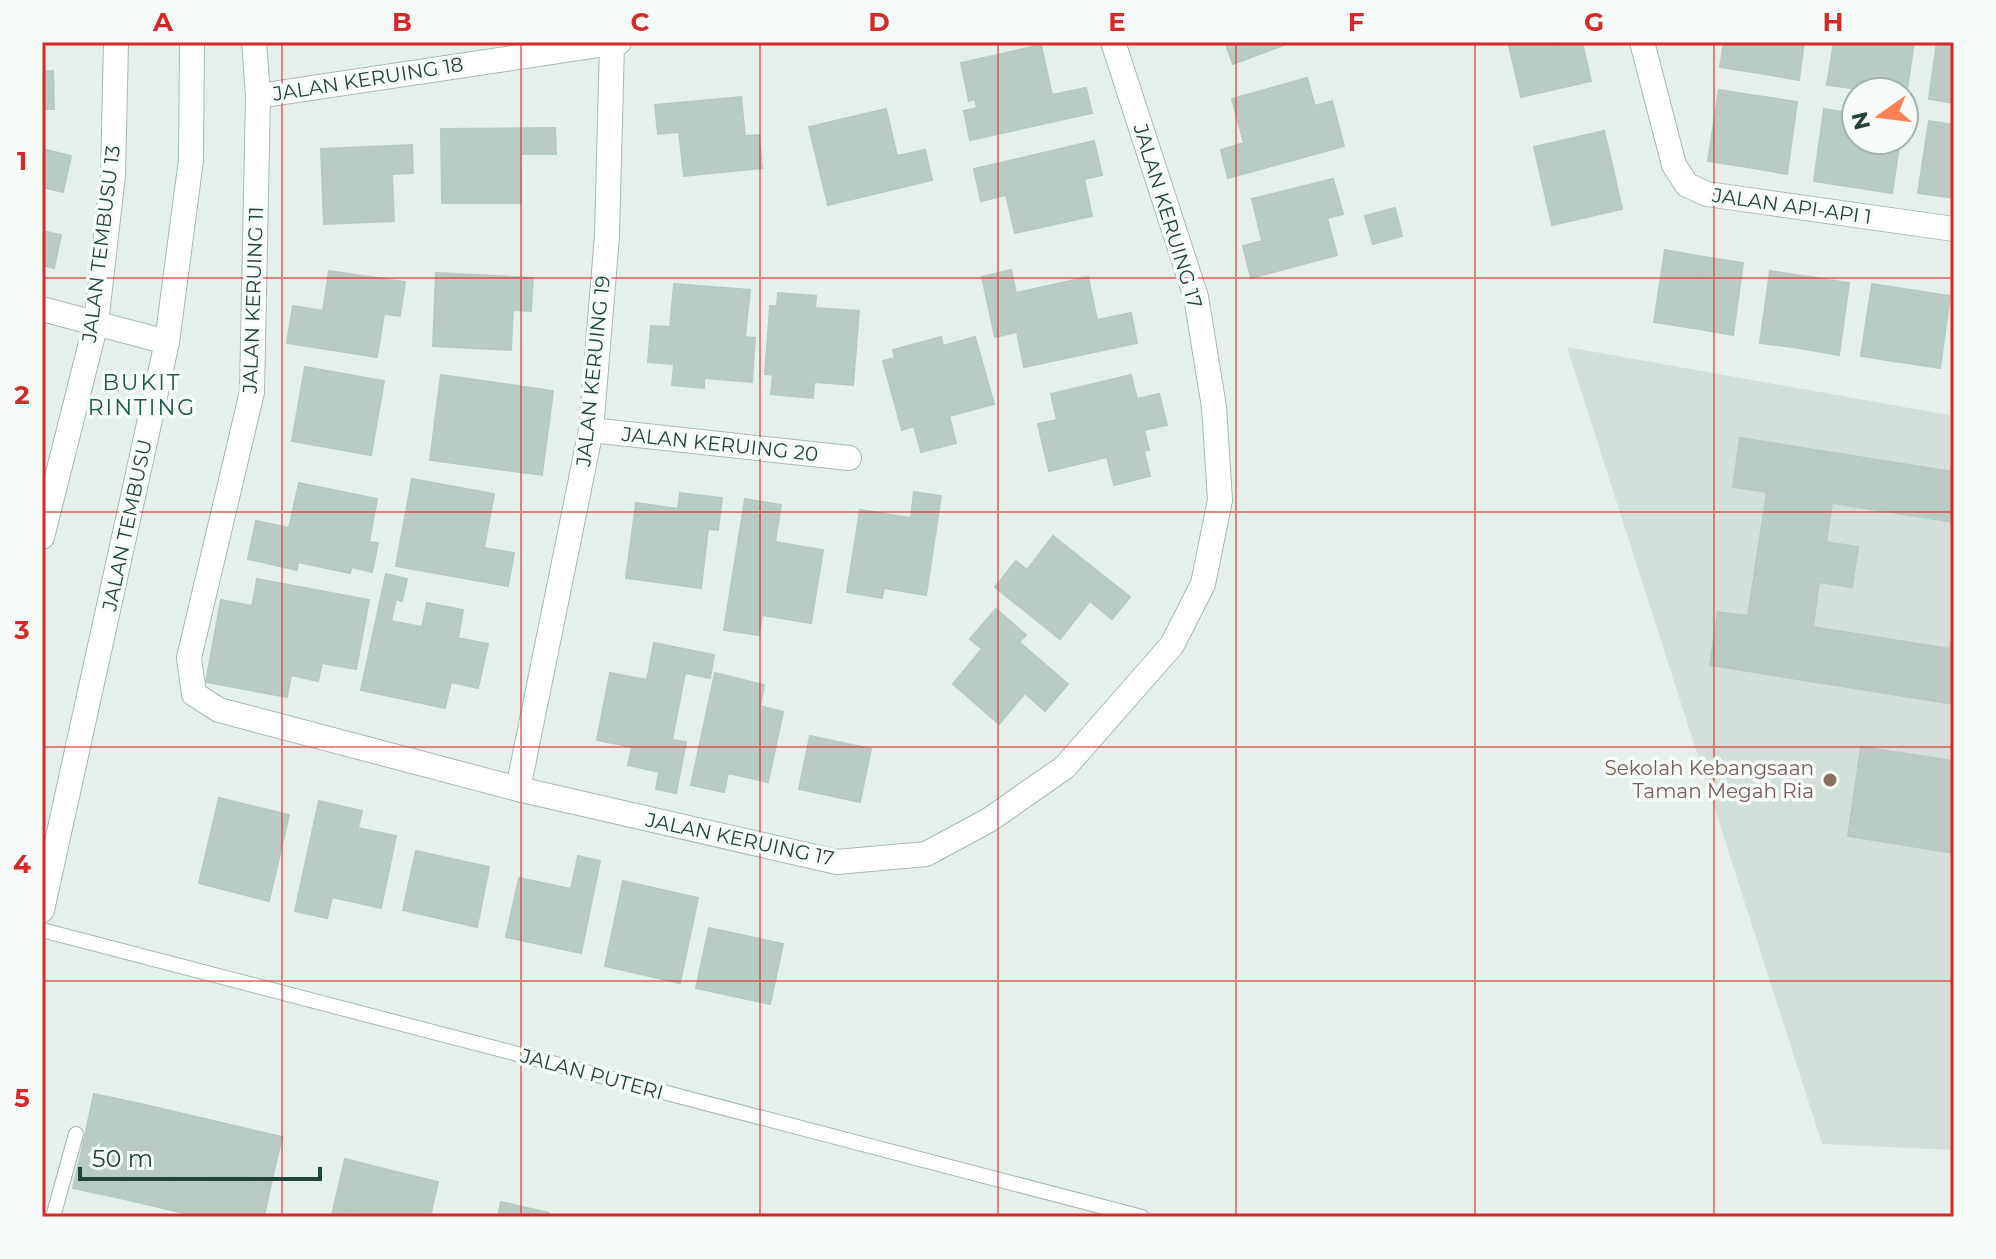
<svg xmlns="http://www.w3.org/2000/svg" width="1996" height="1259" font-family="Montserrat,sans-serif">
  <rect width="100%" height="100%" fill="#e5f0eb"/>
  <polygon fill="#d3e0da" points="1567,347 1954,416 1954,1150 1822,1144"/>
  <g fill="#bacbc4" stroke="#b7cac2" stroke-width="2">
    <polygon points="1225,42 1292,42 1233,64"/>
    <polygon points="1508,42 1581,42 1512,58"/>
    <polygon points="1582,42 1591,81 1521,97 1512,58"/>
    <polygon points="1724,42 1764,42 1759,73 1720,67"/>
    <polygon points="1764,42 1804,42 1799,80 1759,73"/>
    <polygon points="1834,42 1874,42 1866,90 1827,85"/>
    <polygon points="1874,42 1914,42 1906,96 1904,92 1866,90"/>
    <polygon points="1937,42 1954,42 1954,103 1929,99"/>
    <polygon points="1041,45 1052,95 1086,88 1092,113 970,140 964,111 977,108 975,99 969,101 961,63"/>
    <polygon points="53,71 54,109 42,109 42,72"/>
    <polygon points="1307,78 1315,106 1332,101 1344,146 1228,178 1221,150 1244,143 1232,99"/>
    <polygon points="1719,90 1758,96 1747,167 1708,161"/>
    <polygon points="1758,96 1797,102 1787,174 1747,167"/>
    <polygon points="741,97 745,136 759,135 762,168 684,176 679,132 658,134 655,105"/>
    <polygon points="886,109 897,156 925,150 932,180 828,205 809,127"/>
    <polygon points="1824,109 1856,114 1856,140 1860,140 1853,187 1814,181"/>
    <polygon points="1929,121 1954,125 1954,198 1918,193"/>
    <polygon points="555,128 556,154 520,154 521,203 442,203 441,129"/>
    <polygon points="1604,131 1613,169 1543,186 1534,147"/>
    <polygon points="1860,140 1900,140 1892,193 1853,187"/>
    <polygon points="1094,141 1102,175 1084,179 1092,216 1015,233 1006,195 981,201 974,169"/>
    <polygon points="412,145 413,173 392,174 394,221 324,224 321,149"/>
    <polygon points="42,149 71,156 63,192 42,187"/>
    <polygon points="1613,169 1622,209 1552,225 1543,186"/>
    <polygon points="1333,179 1343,214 1327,218 1337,255 1251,278 1243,246 1262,241 1252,199"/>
    <polygon points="1395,208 1402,236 1373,244 1365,216"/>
    <polygon points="42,231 61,235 54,268 42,265"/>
    <polygon points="1665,250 1704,257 1693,328 1654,322"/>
    <polygon points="1704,257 1743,263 1733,335 1693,328"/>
    <polygon points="1011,270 1016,293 1088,277 1097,320 1131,313 1137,343 1024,367 1017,332 995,337 982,277"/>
    <polygon points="329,271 405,282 400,316 384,314 377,357 287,343 293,306 323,311"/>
    <polygon points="1770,271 1810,277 1799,348 1760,343"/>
    <polygon points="436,273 533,278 531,311 513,310 511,350 433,346"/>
    <polygon points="1810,277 1849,283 1839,355 1799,348"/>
    <polygon points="674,284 750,290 745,337 755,338 752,382 704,378 704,388 672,385 674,364 648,362 651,326 670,327"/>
    <polygon points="1872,284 1911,290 1900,362 1861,356"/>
    <polygon points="1911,290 1950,296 1940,368 1900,362"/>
    <polygon points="778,293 816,296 815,308 859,311 853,385 814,382 813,398 771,394 773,375 765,374 770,306 777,306"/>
    <polygon points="941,337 943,346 975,337 994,404 949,416 956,443 921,452 914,426 902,430 883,361 895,358 893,350"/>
    <polygon points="305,367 384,381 371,455 292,441"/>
    <polygon points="441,375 553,391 542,475 430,460"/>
    <polygon points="1131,375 1137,399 1159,394 1167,425 1144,430 1149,450 1144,451 1150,476 1114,485 1107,457 1049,471 1038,424 1057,420 1051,394"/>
    <polygon points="1740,438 1954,472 1954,522 1832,503 1826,542 1858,547 1852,587 1819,582 1813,627 1950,649 1954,625 1954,704 1710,665 1718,612 1748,616 1767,492 1733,487"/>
    <polygon points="412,479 494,494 484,548 514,553 508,586 396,566"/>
    <polygon points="299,483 377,499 369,542 378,543 372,572 352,567 350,573 298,562 297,570 248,559 256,521 289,528"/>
    <polygon points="914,492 941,496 926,595 884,588 882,598 847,592 860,510 911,518"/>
    <polygon points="680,493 722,498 718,530 708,529 701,588 626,578 636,503 678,509"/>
    <polygon points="745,499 781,505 775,542 823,550 811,623 762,615 759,635 724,630"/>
    <polygon points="1053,536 1130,597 1112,619 1090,601 1060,639 995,587 1016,561 1027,570"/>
    <polygon points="386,574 407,579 402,601 396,599 391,621 422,627 427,603 463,610 458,638 488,644 478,688 451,682 445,708 361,690"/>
    <polygon points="257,579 369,600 356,669 322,663 318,681 291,675 287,697 206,682 221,600 252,606"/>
    <polygon points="996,609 1026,635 1019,642 1068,684 1045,711 1025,693 999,724 953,684 982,649 970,639"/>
    <polygon points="654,643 714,655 710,678 685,673 672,740 686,742 676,793 656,789 659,772 628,765 632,747 597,740 610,673 647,680"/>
    <polygon points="715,673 764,685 760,706 783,712 768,782 728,773 724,792 691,785"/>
    <polygon points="810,736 871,749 860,802 799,789"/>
    <polygon points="1861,747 1954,761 1954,853 1848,836"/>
    <polygon points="219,798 289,815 269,901 199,883"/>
    <polygon points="319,801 362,811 358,828 396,836 381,908 332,897 327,918 295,911"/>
    <polygon points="416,851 489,867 477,927 403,910"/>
    <polygon points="578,856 600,861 581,953 506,937 519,878 571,889"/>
    <polygon points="623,881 698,898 680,983 605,966"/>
    <polygon points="709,928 783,944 770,1004 696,988"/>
    <polygon points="94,1094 141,1104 129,1156 83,1145"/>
    <polygon points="141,1104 188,1115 177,1167 129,1156"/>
    <polygon points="188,1115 235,1126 224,1178 177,1167"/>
    <polygon points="235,1126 282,1137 270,1188 224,1178"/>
    <polygon points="83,1145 129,1156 120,1198 73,1188"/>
    <polygon points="129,1156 177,1167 167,1209 120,1198"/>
    <polygon points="345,1159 388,1170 376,1217 334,1206"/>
    <polygon points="177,1167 224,1178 215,1217 201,1217 167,1209"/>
    <polygon points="388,1170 438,1182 430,1217 376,1217"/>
    <polygon points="224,1178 270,1188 264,1217 215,1217"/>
    <polygon points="501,1202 549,1213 548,1217 498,1217"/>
    <polygon points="334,1206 376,1217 332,1217"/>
  </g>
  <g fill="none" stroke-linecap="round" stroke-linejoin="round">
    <g stroke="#a7b9b3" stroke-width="16">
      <g id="lane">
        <polyline points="42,930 1142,1217"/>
        <polyline points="53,1217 76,1134"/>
      </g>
    </g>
    <g stroke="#a7b9b3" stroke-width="26">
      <g id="street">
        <polyline points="254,42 258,96 252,392 189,658 194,694 219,710 518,789 837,862 926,854 989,820 1065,767 1172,645 1203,584 1220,500 1214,407 1196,297 1113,42"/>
        <polyline points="1642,42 1674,165 1687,185 1707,194 1954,229"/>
        <polyline points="258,96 619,42"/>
        <polyline points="42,309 167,342"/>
        <polyline points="591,430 849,458"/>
        <polyline points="42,537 96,323 113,175 116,42"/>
        <polyline points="518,789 591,430 607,236 612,43"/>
      </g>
    </g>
    <g stroke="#a2bcb3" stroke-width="26">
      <polyline id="secondary" points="42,910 167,342 191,160 192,42"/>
    </g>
    <use href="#lane" stroke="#fff" stroke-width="14"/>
    <use href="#street" stroke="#fff" stroke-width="24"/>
    <use href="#secondary" stroke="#fff" stroke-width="24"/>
  </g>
  <path fill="none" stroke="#d62828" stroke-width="2" stroke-opacity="0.55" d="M282,42V1217M521,42V1217M760,42V1217M998,42V1217M1236,42V1217M1475,42V1217M1714,42V1217M42,278H1954M42,512H1954M42,747H1954M42,981H1954"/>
  <circle fill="#8d6e63" stroke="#f7fbf9" stroke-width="3" cx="1830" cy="780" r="8"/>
  <g text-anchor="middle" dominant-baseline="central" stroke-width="7" stroke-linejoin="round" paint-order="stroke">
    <g font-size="20" fill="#22443b" stroke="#f7fbf9">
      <text transform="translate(368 79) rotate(-9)">JALAN KERUING 18</text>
      <text transform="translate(1792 206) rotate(8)">JALAN API-API 1</text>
      <text transform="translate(1168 216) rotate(73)">JALAN KERUING 17</text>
      <text transform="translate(101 244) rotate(-83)">JALAN TEMBUSU 13</text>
      <text transform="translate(253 300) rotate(-88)">JALAN KERUING 11</text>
      <text transform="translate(593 371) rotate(-84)">JALAN KERUING 19</text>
      <text transform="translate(720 444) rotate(6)">JALAN KERUING 20</text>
      <text transform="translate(127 525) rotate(-78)">JALAN TEMBUSU</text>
      <text transform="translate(740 839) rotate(12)">JALAN KERUING 17</text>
      <text transform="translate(592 1074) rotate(15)">JALAN PUTERI</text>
    </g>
    <g font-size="20" fill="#785e54" stroke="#f7fbf9" text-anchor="end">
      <text x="1814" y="768">Sekolah Kebangsaan<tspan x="1814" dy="23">Taman Megah Ria</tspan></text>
    </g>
    <g font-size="22" letter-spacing="2" fill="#1b584a" stroke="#f7fbf9">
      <text x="142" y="382">BUKIT<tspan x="142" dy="25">RINTING</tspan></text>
    </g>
  </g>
  <rect width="1996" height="1259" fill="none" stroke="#f7fbf9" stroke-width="88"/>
  <g transform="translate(1880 116) rotate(256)"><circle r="38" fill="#f7fbf9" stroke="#a2b2ad" stroke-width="2"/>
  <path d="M0-6L14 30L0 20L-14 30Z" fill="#fe8055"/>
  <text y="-12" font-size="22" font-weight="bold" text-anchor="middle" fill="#22443b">N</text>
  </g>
  <path d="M80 1167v12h240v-12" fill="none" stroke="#22443b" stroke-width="4"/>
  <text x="92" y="1167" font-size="24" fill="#22443b" stroke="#f7fbf9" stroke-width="6" paint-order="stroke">50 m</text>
  <rect x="44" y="44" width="1908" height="1171" fill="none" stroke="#d62828" stroke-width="3"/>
  <g font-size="26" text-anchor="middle" font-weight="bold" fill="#d62828">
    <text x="163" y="31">A</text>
    <text x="402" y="31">B</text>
    <text x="640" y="31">C</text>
    <text x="879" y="31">D</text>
    <text x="1117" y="31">E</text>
    <text x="1356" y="31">F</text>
    <text x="1594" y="31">G</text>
    <text x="1833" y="31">H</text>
    <text x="22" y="170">1</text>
    <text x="22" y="404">2</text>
    <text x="22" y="639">3</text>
    <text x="22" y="873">4</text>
    <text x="22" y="1107">5</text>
  </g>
</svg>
